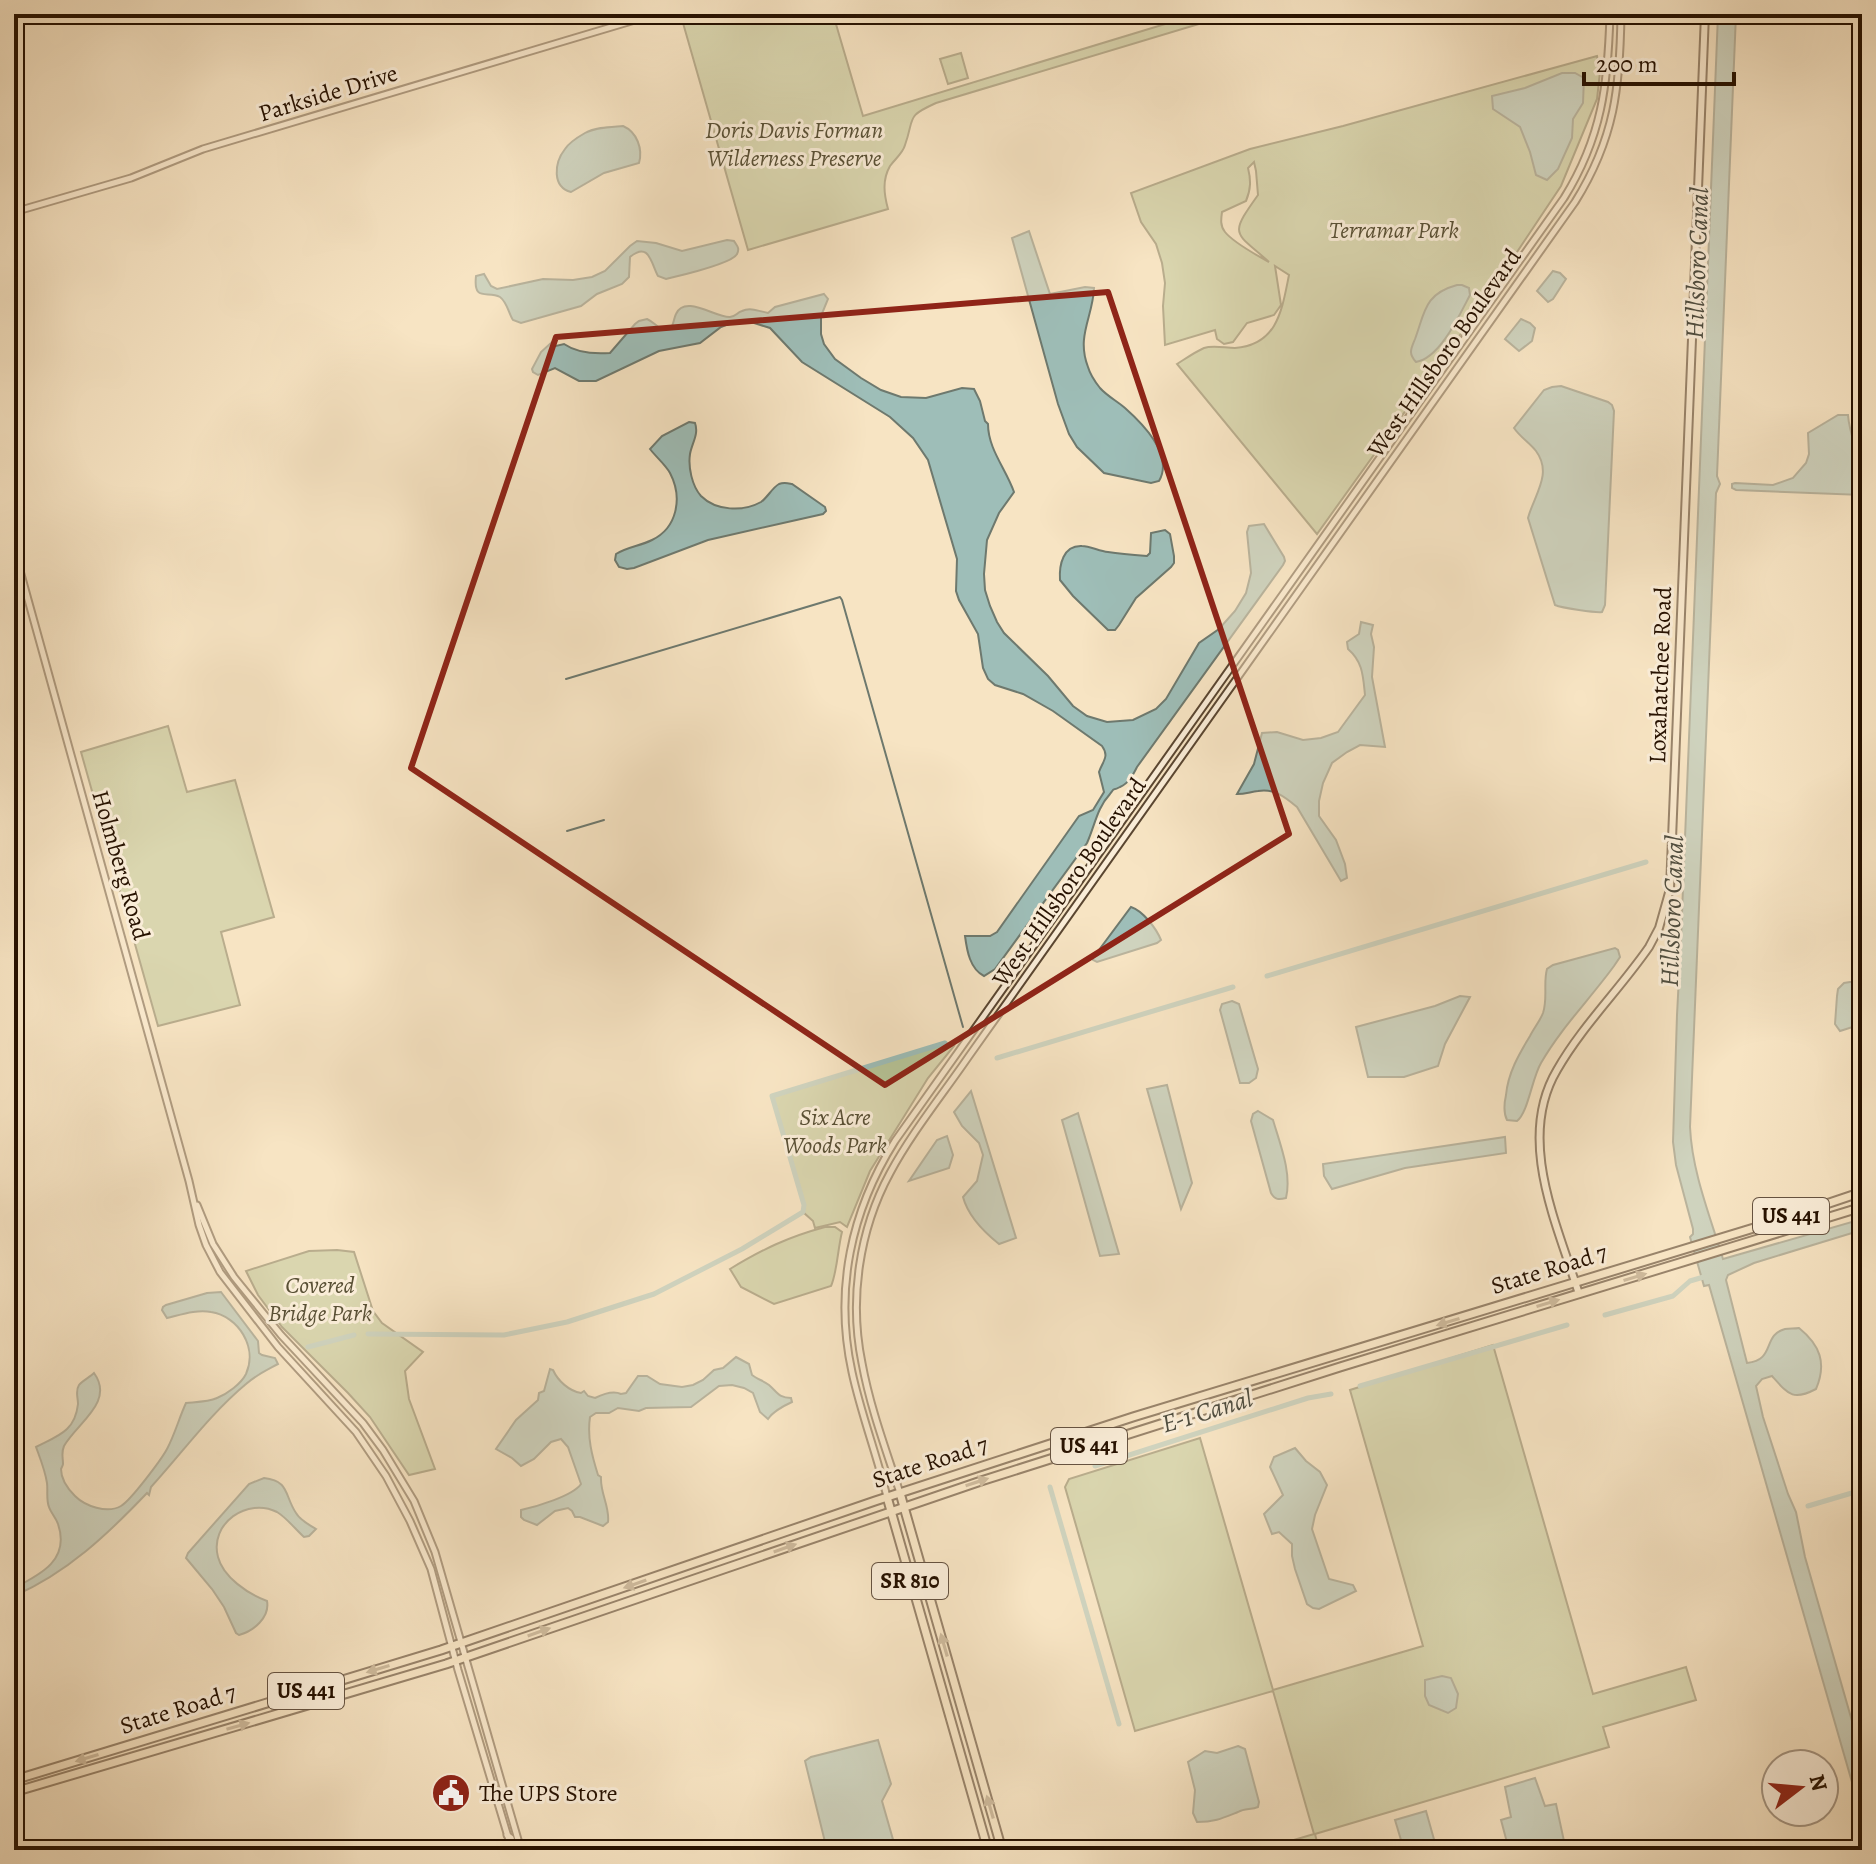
<svg xmlns="http://www.w3.org/2000/svg" width="1876" height="1864" font-family="Alegreya,serif">
  <rect width="100%" height="100%" fill="#f7e4c3"/>
  <filter id="stains"><feTurbulence type="fractalNoise" baseFrequency=".0025" numOctaves="4"/><feColorMatrix values="0 0 0 0 .2 0 0 0 0 .09 0 0 0 0 .02 0 0 0 .5 -.17"/></filter>
  <radialGradient id="worn" r=".72"><stop offset=".6" stop-color="#630" stop-opacity="0"/><stop offset="1" stop-color="#630" stop-opacity=".3"/></radialGradient>
  <g fill="#b7c598" stroke="#6e6b4c" stroke-width="2" fill-rule="evenodd">
    <path d="M689,14H833L863,116L1198,14H1232L936,103C905,117 915,117 905,145C903,153 895,159 890,166C882,180 884,194 888,209L748,250L681,16Z"/>
    <polygon points="961,53 968,78 948,84 940,59"/>
    <path d="M1597,56L1600,72L1597,99L1561,186L1483,303L1317,534L1177,364C1185,359 1195,352 1204,348C1213,345 1225,348 1235,348C1278,345 1282,309 1289,275L1275,266L1281,305L1274,315L1247,323L1233,342L1224,344L1217,339L1215,330L1165,345L1163,306L1165,283L1162,263L1156,244L1141,222L1131,193L1250,149L1343,126ZM1254,162L1256,171L1258,195C1228,237 1235,231 1269,262C1258,256 1233,242 1225,232C1220,226 1221,219 1222,212L1246,201C1251,189 1251,180 1248,168Z"/>
    <polygon points="168,726 187,792 235,780 274,917 221,932 240,1005 158,1026 81,752"/>
    <polygon points="945,1043 954,1046 928,1078 870,1171 847,1227 840,1222 815,1228 813,1221 803,1212 804,1205 772,1096"/>
    <path d="M825,1227H835L842,1232C838,1247 837,1273 831,1286L774,1304L741,1287L730,1269C763,1249 788,1237 825,1227Z"/>
    <polygon points="337,1250 354,1252 373,1311 382,1323 423,1352 405,1371 409,1399 435,1469 409,1475 370,1417 348,1393 282,1327 258,1295 246,1271 309,1251"/>
    <polygon points="1493,1345 1593,1694 1686,1667 1696,1700 1603,1727 1609,1747 1315,1834 1319,1850 1260,1850 1314,1834 1273,1691 1135,1731 1065,1487 1069,1479 1200,1438 1273,1690 1423,1646 1350,1390"/>
  </g>
  <g fill="#9ebeb8" stroke="#6e796e" stroke-width="2">
    <path d="M1718,14H1736L1717,476L1720,484L1716,493L1690,1127C1692,1172 1710,1216 1723,1259L1862,1219V1230L1754,1263L1728,1275L1726,1280L1747,1363C1776,1360 1762,1335 1785,1329C1790,1328 1794,1329 1799,1328C1820,1345 1827,1363 1816,1389C1793,1401 1789,1395 1772,1376L1762,1379L1756,1386L1763,1417L1788,1494L1796,1512L1805,1557L1862,1756V1817L1709,1285L1704,1286L1690,1237L1693,1234V1229L1676,1165L1673,1142L1677,1015L1681,938Z"/>
    <polygon points="1562,73 1575,73 1584,78 1583,103 1573,119 1572,138 1558,169 1547,180 1536,175 1530,152 1520,127 1493,109 1492,96 1525,88"/>
    <path d="M623,126C637,132 643,149 639,163L604,173L571,192C552,187 554,163 565,149C569,143 578,137 585,133C596,127 611,127 623,126Z"/>
    <path d="M1029,231L1050,294L1085,287L1094,288C1093,317 1076,336 1088,367C1090,374 1096,383 1100,388C1107,396 1117,401 1125,408C1143,424 1174,455 1159,481L1151,483L1104,473L1077,447L1069,434L1058,404L1012,238Z"/>
    <path d="M727,240L734,241C737,246 740,248 737,254C732,264 678,276 666,279L658,276C651,263 649,241 630,257L629,277L622,284L597,294L581,306L521,323L513,320C509,314 507,302 500,297C488,290 473,303 476,276L484,274L491,286L497,289L543,279L573,280L592,277L605,271L630,246L637,241L656,243L682,251Z"/>
    <polygon points="1553,271 1560,273 1566,279 1553,299 1548,302 1537,291"/>
    <path d="M1457,285H1462L1469,288L1470,295C1459,316 1440,358 1416,362C1408,353 1411,349 1415,339C1425,312 1424,294 1457,285Z"/>
    <path d="M824,294L828,299L821,316V334L824,344L835,359L861,378L881,390L901,397L926,398L962,388L974,389L980,401L985,421L988,424C988,449 1006,469 1014,492L999,513L987,540L984,574L985,590L990,606L997,622L1004,633L1048,676L1073,706L1087,716L1107,722L1133,720L1156,709L1166,699L1199,643L1219,629L1235,611L1246,593L1251,573L1247,532L1249,526L1264,524L1284,557L1285,561L1283,565L1137,767C1133,775 1129,783 1120,787C1111,792 1116,786 1110,794C1097,808 1095,825 1087,843L995,969L984,976C970,969 967,951 965,936H990L997,932L1079,816L1093,810L1104,792L1099,772C1102,762 1110,757 1102,746L1053,711L1023,694L995,685L988,679L983,668L978,634L959,600L956,591L957,559L928,460L913,438L890,417L802,362L770,328L751,322L731,323L721,327L700,343L659,351L596,381H579L555,368L538,375L533,372L532,369L541,352L551,343L552,342L556,346L564,344C577,353 596,354 610,353L635,324L639,321L647,319C658,324 661,335 672,326C674,322 674,318 676,314C685,294 716,318 730,317C737,316 736,313 742,311C750,307 759,311 768,313L775,307Z"/>
    <polygon points="1521,319 1530,323 1535,328 1532,341 1519,351 1505,339"/>
    <path d="M1561,386L1608,402L1612,405L1614,411L1605,605L1602,612C1596,613 1562,608 1555,605L1528,518C1534,495 1553,474 1536,451C1530,443 1520,437 1514,428L1544,390L1552,387Z"/>
    <path d="M1838,415H1848C1849,432 1857,450 1861,468C1863,476 1862,486 1862,495L1736,490L1732,488V484L1735,483L1773,485L1793,478L1806,463L1809,454L1808,433Z"/>
    <path d="M689,422L695,423C699,434 692,443 690,454C688,467 692,486 701,496C716,511 743,512 761,502C768,497 772,488 779,484C784,482 787,483 792,484L825,507L826,511L823,514L708,540L634,568L627,569L619,567L615,560L616,554C627,547 640,546 652,540C677,528 683,498 670,473C665,464 656,457 650,449L662,436Z"/>
    <path d="M1165,530L1170,534L1174,556V563L1171,567L1136,598L1119,625L1115,630H1108L1073,596L1060,580C1059,565 1063,545 1082,546C1090,546 1099,551 1108,552C1121,554 1134,555 1147,556L1150,553L1151,533Z"/>
    <path d="M1361,622L1373,625L1371,634L1374,647L1372,677L1385,747L1360,745L1347,752L1332,763L1323,783L1319,801V816L1336,840L1345,864L1347,878L1341,881L1297,807C1285,797 1274,788 1258,791C1250,792 1245,794 1237,794L1254,764L1262,733L1277,732L1303,740L1321,738L1338,732L1365,695C1363,676 1363,662 1348,649L1347,642L1359,634Z"/>
    <path d="M1131,907C1143,911 1156,928 1161,940L1157,943L1097,962L1093,960V958Z"/>
    <path d="M1615,948L1618,950L1620,957L1614,966C1590,999 1561,1028 1541,1063C1532,1078 1528,1113 1517,1121L1507,1120C1503,1112 1504,1104 1506,1095C1508,1073 1519,1054 1530,1036C1534,1028 1540,1021 1543,1013C1548,998 1543,983 1547,969L1553,965Z"/>
    <polygon points="1850,982 1862,982 1862,1024 1840,1031 1835,1024 1837,996 1838,989 1844,983"/>
    <polygon points="1460,996 1470,997 1445,1044 1438,1066 1404,1077 1368,1077 1356,1027 1435,1006"/>
    <polygon points="1232,1001 1239,1004 1258,1069 1256,1078 1249,1083 1240,1083 1220,1010 1222,1004"/>
    <polygon points="1167,1085 1192,1183 1181,1209 1147,1089"/>
    <path d="M971,1091L1016,1238L999,1244C984,1232 968,1216 963,1197L977,1181L983,1155L979,1143L962,1126L954,1112Z"/>
    <path d="M1258,1111L1273,1120C1280,1144 1292,1173 1286,1198C1279,1200 1275,1200 1271,1193L1251,1121L1253,1114Z"/>
    <polygon points="1078,1113 1119,1254 1100,1256 1062,1120"/>
    <polygon points="947,1136 953,1155 949,1168 909,1181 937,1140"/>
    <polygon points="1505,1137 1506,1153 1405,1168 1332,1189 1324,1176 1323,1164"/>
    <path d="M221,1292L258,1341L259,1353L262,1355L275,1358L278,1364C267,1370 256,1375 246,1384C210,1414 182,1453 151,1487L149,1495L147,1493C108,1534 67,1573 14,1596V1588C42,1574 70,1559 58,1524C56,1518 51,1513 49,1507C46,1500 48,1490 47,1483C45,1470 40,1458 36,1447C57,1436 75,1432 78,1404C78,1397 75,1391 79,1385C82,1381 90,1377 94,1373C115,1402 77,1423 64,1446C61,1453 63,1457 63,1464C63,1465 62,1467 61,1469C61,1479 68,1489 75,1496C85,1506 107,1514 121,1506C131,1500 161,1460 167,1449C175,1434 179,1418 186,1403C196,1402 208,1402 217,1398C227,1394 241,1384 246,1374C258,1347 238,1316 211,1312C197,1309 180,1315 167,1318L162,1310L163,1307L166,1305L207,1293Z"/>
    <path d="M736,1357L749,1364L752,1375C757,1379 764,1381 769,1385C778,1393 779,1398 791,1398L792,1402C783,1406 772,1413 768,1419L760,1412L753,1393L744,1388L732,1385L719,1386L691,1407L646,1408L639,1411L618,1408L609,1413H596L590,1417C587,1437 592,1456 598,1475L601,1477C600,1493 610,1507 608,1522L603,1526L580,1517H575L572,1511L568,1508L555,1511L537,1525L524,1520L521,1517V1510C535,1507 573,1496 581,1484L568,1447L561,1439L551,1442L534,1459L521,1466L512,1458L496,1449L516,1420L538,1400L539,1393L544,1391L550,1369L553,1370C558,1381 569,1391 581,1393L584,1391L588,1396L595,1398C603,1394 613,1390 621,1394L626,1393L638,1376H647L660,1384L682,1387L693,1385L703,1380L714,1370L723,1368Z"/>
    <polygon points="1295,1448 1306,1461 1320,1472 1327,1485 1315,1515 1312,1529 1329,1579 1353,1585 1356,1591 1319,1609 1313,1608 1307,1604 1295,1569 1292,1556 1292,1544 1279,1532 1272,1534 1264,1514 1283,1495 1270,1467 1274,1457"/>
    <path d="M264,1478C290,1481 284,1495 296,1513C300,1520 309,1525 316,1529L309,1536L304,1537C296,1530 287,1518 277,1512C248,1497 209,1523 218,1557C223,1577 248,1594 267,1601C270,1617 254,1631 239,1635L236,1633L224,1607L212,1589L186,1558L188,1553L249,1484Z"/>
    <polygon points="1442,1676 1451,1678 1458,1694 1456,1708 1448,1713 1429,1705 1425,1696 1425,1680"/>
    <polygon points="878,1740 891,1784 882,1801 896,1850 827,1850 805,1761 811,1757"/>
    <path d="M1238,1746L1245,1749L1259,1802L1258,1807C1251,1810 1245,1808 1238,1812C1223,1818 1215,1822 1197,1822L1193,1813L1195,1790L1188,1762L1205,1751L1217,1753Z"/>
    <polygon points="1535,1778 1545,1806 1556,1804 1564,1841 1540,1850 1509,1850 1501,1820 1511,1817 1505,1787"/>
    <polygon points="1426,1811 1437,1850 1404,1850 1395,1820"/>
  </g>
  <g fill="none" stroke-linecap="round" stroke-linejoin="round">
    <g stroke="#6e796e" stroke-width="2">
      <polyline points="566,679 840,597 842,600 963,1027"/>
      <polyline points="567,831 604,820"/>
    </g>
    <g stroke="#9ebeb8" stroke-width="5">
      <polyline points="1267,976 1646,862"/>
      <polyline points="997,1058 1233,987"/>
      <polyline points="1605,1315 1673,1296 1690,1281 1707,1276"/>
      <polyline points="368,1334 504,1335 567,1322 654,1294 742,1249 803,1212 804,1205 772,1096 945,1043"/>
      <polyline points="308,1347 354,1335"/>
      <polyline points="1360,1386 1567,1325"/>
      <polyline points="1095,1466 1308,1398 1331,1394"/>
      <polyline points="1050,1487 1119,1724"/>
      <polyline points="1808,1506 1862,1490"/>
    </g>
    <g stroke="#5a4631" stroke-width="9">
      <g id="tertiary">
        <polyline points="14,212 131,178 203,149 655,14"/>
        <polyline points="14,549 189,1181 199,1225 206,1245 220,1272 278,1347 356,1432 386,1476 410,1521 431,1569 458,1670 512,1850"/>
        <polyline points="197,1205 213,1244 234,1277 281,1335 363,1423 383,1450 414,1501 435,1552 521,1850"/>
        <path d="M900,1493C886,1450 870,1407 862,1363C849,1300 859,1230 890,1173C912,1132 943,1094 969,1056L1575,202C1615,138 1620,87 1621,14"/>
        <path d="M887,1497C877,1455 861,1414 852,1372C834,1290 851,1211 895,1141L1564,198C1602,137 1608,84 1610,14"/>
        <polyline points="507,1835 511,1838 515,1850"/>
      </g>
    </g>
    <g stroke="#261100" stroke-width="10">
      <path id="secondary" d="M1579,1294C1557,1224 1516,1139 1557,1070C1582,1026 1620,989 1649,947L1659,928L1670,889L1705,14"/>
    </g>
    <g stroke="#261100" stroke-width="11">
      <g id="primary">
        <polyline points="900,1493 1002,1850"/>
        <polyline points="887,1497 988,1850"/>
        <polyline points="14,1780 441,1650 875,1501 1133,1417 1767,1224 1862,1192"/>
        <polyline points="14,1792 446,1664 981,1481 1340,1367 1862,1207"/>
      </g>
    </g>
    <use href="#tertiary" stroke="#faedd8" stroke-width="5"/>
    <use href="#secondary" stroke="#faedd8" stroke-width="6"/>
    <use href="#primary" stroke="#f7e4c3" stroke-width="7"/>
  </g>
  <defs><path id="oneway-solid" d="M-6-.8H1V-3.2L6.5 0L1 3.2V.8H-6Z" transform="scale(2)"/></defs>
  <g fill="#99856b">
    <use href="#oneway-solid" transform="translate(1635 1277) rotate(-17)"/>
    <use href="#oneway-solid" transform="translate(1548 1303) rotate(-17)"/>
    <use href="#oneway-solid" transform="translate(1448 1322) rotate(163)"/>
    <use href="#oneway-solid" transform="translate(977 1482) rotate(-18)"/>
    <use href="#oneway-solid" transform="translate(785 1548) rotate(-19)"/>
    <use href="#oneway-solid" transform="translate(635 1584) rotate(161)"/>
    <use href="#oneway-solid" transform="translate(539 1632) rotate(-19)"/>
    <use href="#oneway-solid" transform="translate(944 1645) rotate(-106)"/>
    <use href="#oneway-solid" transform="translate(378 1669) rotate(163)"/>
    <use href="#oneway-solid" transform="translate(238 1726) rotate(-16)"/>
    <use href="#oneway-solid" transform="translate(87 1758) rotate(163)"/>
    <use href="#oneway-solid" transform="translate(990 1807) rotate(-106)"/>
  </g>
  <path d="M0 0H1876V1864H0ZM1108,292L1289,834L885,1085L411,768L556,337Z" fill="#f7e4c3" fill-opacity=".55" fill-rule="evenodd"/>
  <path fill="none" stroke="#8f2418" stroke-width="6" stroke-linejoin="round" d="M1108,292L1289,834L885,1085L411,768L556,337Z"/>
  <defs>
    <g id="civic-disc" transform="scale(2)"><circle r="9.5" fill="#8f2418" stroke="#faedd8"/><path d="M-.6-6.5H3V-4.5H.6V-3L4-1V1h2V6H-6V1h2V-1L-.6-3ZM-1.2 2.5V6h2.4V2.5Z" fill="#fff"/></g>
  </defs>
  <g fill-rule="evenodd">
    <use href="#civic-disc" x="451" y="1793"/>
  </g>
  <g text-anchor="middle" dominant-baseline="central" stroke-width="6" stroke-linejoin="round" paint-order="stroke">
    <g fill="#faedd8" stroke="#665341" stroke-width="2">
      <rect x="1753" y="1198" width="76" height="36" rx="6"/>
      <rect x="1051" y="1428" width="76" height="36" rx="6"/>
      <rect x="872" y="1563" width="76" height="36" rx="6"/>
      <rect x="268" y="1673" width="76" height="36" rx="6"/>
    </g>
    <g font-size="22" font-weight="bold" fill="#261100">
      <text x="1791" y="1216">US 441</text>
      <text x="1089" y="1446">US 441</text>
      <text x="910" y="1581">SR 810</text>
      <text x="306" y="1691">US 441</text>
    </g>
    <g font-size="24" fill="#261100" stroke="#faedd8">
      <text transform="translate(328 93) rotate(-17)">Parkside Drive</text>
      <text transform="translate(1444 353) rotate(-55)">West Hillsboro Boulevard</text>
      <text transform="translate(1660 675) rotate(-88)">Loxahatchee Road</text>
      <text transform="translate(121 865) rotate(74)">Holmberg Road</text>
      <text transform="translate(1069 882) rotate(-55)">West Hillsboro Boulevard</text>
      <text transform="translate(1549 1269) rotate(-17)">State Road 7</text>
      <text transform="translate(930 1462) rotate(-18)">State Road 7</text>
      <text transform="translate(178 1709) rotate(-17)">State Road 7</text>
    </g>
    <g font-size="24" font-style="italic" fill="#595035" stroke="#faedd8">
      <text x="794" y="130">Doris Davis Forman<tspan x="794" dy="28">Wilderness Preserve</tspan></text>
      <text x="1394" y="230">Terramar Park</text>
      <text x="835" y="1117">Six Acre<tspan x="835" dy="28">Woods Park</tspan></text>
      <text x="320" y="1285">Covered<tspan x="320" dy="28">Bridge Park</tspan></text>
    </g>
    <g font-size="24" fill="#261100" stroke="#faedd8" text-anchor="start">
      <text x="479" y="1793">The UPS Store</text>
    </g>
    <g font-size="26" font-style="italic" fill="#504e40" stroke="#faedd8">
      <text transform="translate(1697 263) rotate(-88)">Hillsboro Canal</text>
      <text transform="translate(1672 911) rotate(-88)">Hillsboro Canal</text>
      <text transform="translate(1207 1411) rotate(-17)">E-1 Canal</text>
    </g>
  </g>
  <rect width="1876" height="1864" fill="none" stroke="#f7e4c3" stroke-width="48"/>
  <rect x="16" y="16" width="1844" height="1832" fill="none" stroke="#261100" stroke-width="4"/>
  <rect x="24" y="24" width="1828" height="1816" fill="none" stroke="#261100" stroke-width="2"/>
  <g transform="translate(1800 1788) rotate(74)"><circle r="38" fill="#faedd8" stroke="#a59582" stroke-width="2"/>
  <path d="M0-6L14 30L0 20L-14 30Z" fill="#8f2418"/>
  <text y="-12" font-size="22" font-weight="bold" text-anchor="middle" fill="#261100">N</text>
  </g>
  <path d="M1584 72v12h150v-12" fill="none" stroke="#261100" stroke-width="4"/>
  <text x="1596" y="72" font-size="24" fill="#261100" stroke="#faedd8" stroke-width="6" paint-order="stroke">200 m</text>
  <rect width="100%" height="100%" filter="url(#stains)"/>
  <rect width="100%" height="100%" fill="url(#worn)"/>
</svg>
